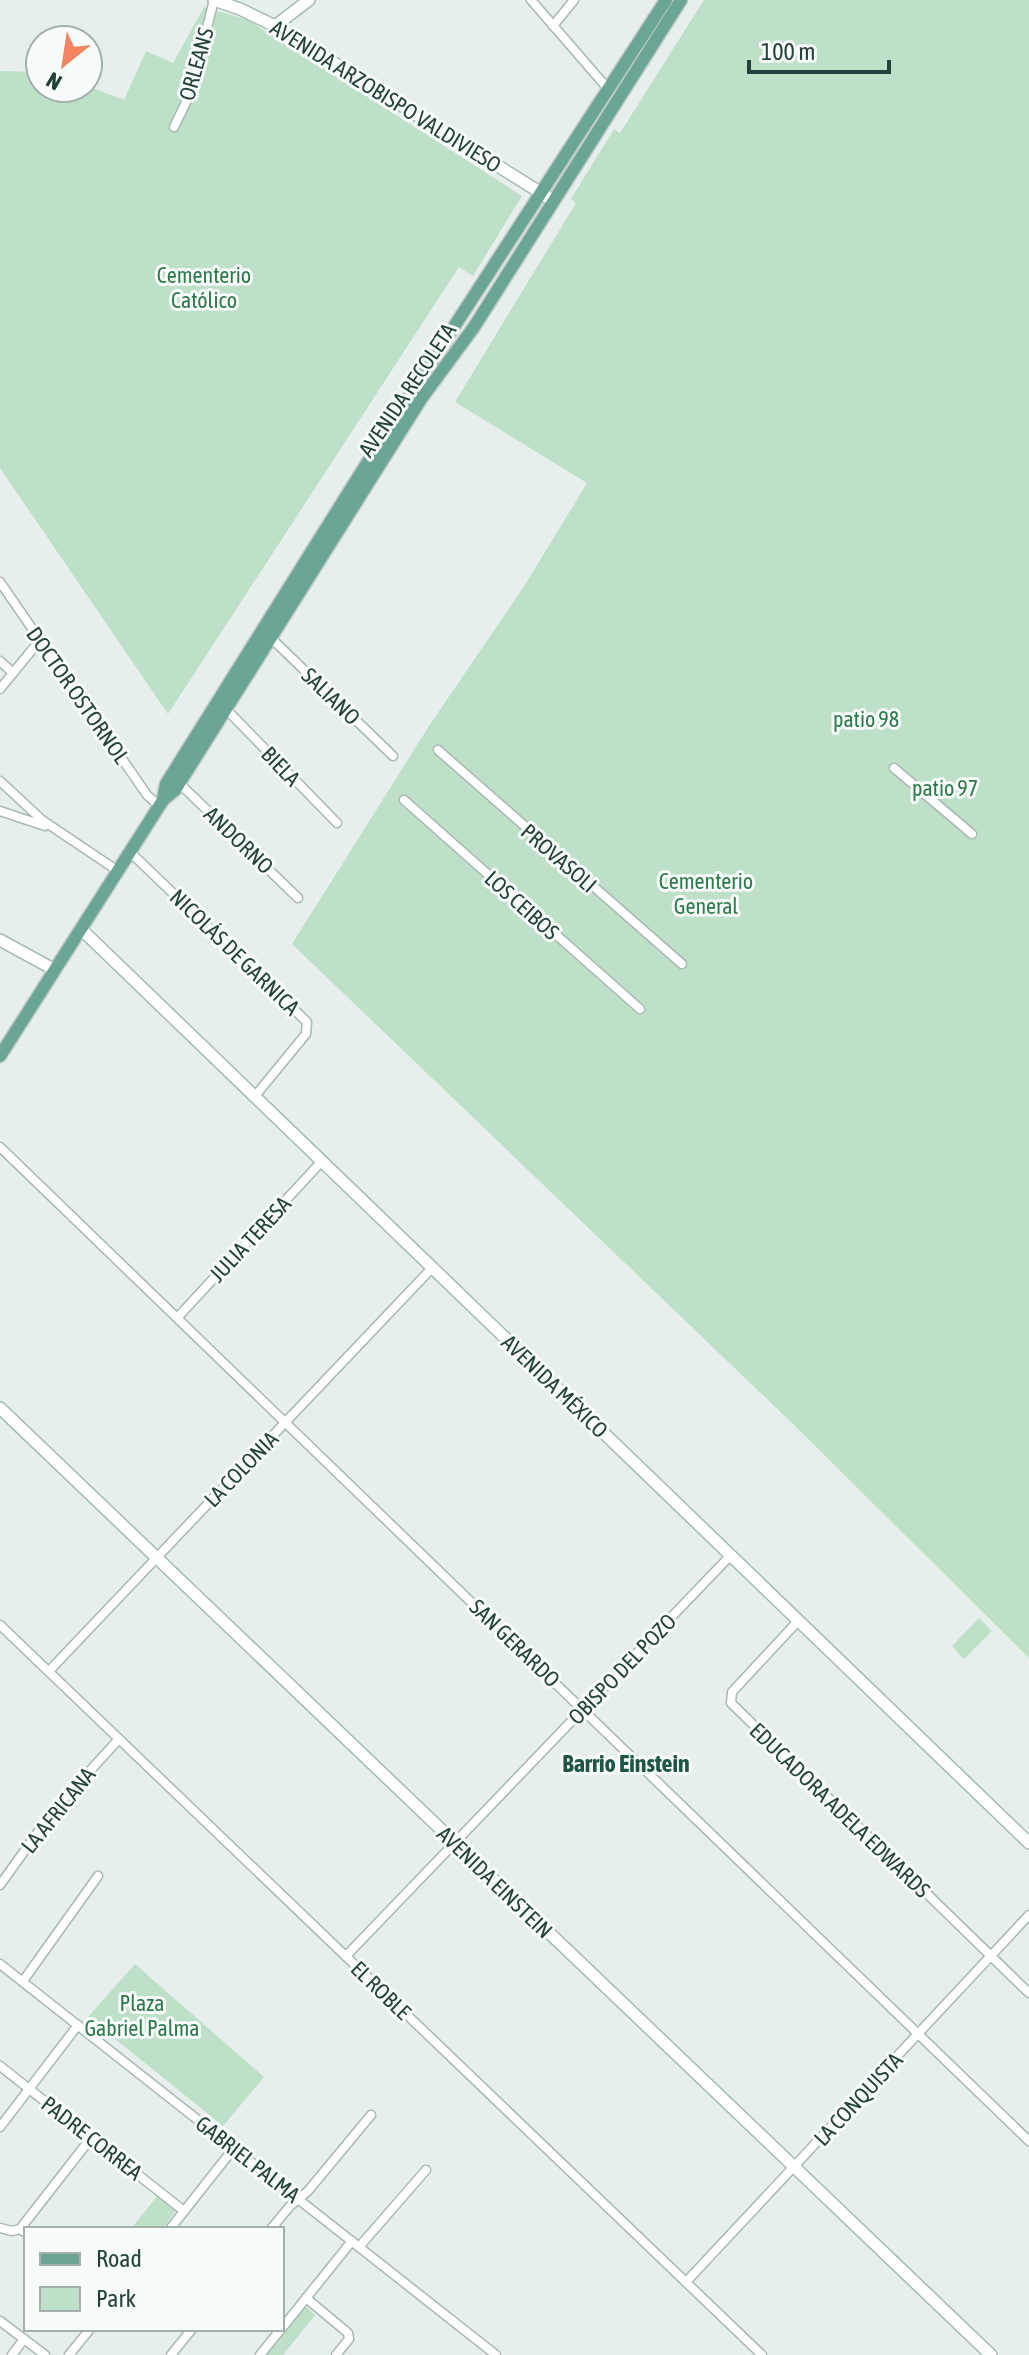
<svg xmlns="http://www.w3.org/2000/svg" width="1029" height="2355" font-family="'Asap Condensed',sans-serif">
  <rect width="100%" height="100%" fill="#e6efeb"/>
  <g fill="#bfe0c8">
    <polygon points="704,0 1029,0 1029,1658 792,1423 292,944 429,726 523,588 587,483 455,402 576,203 571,199 614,129 620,133"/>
    <polygon points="204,7 248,20 522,196 473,276 459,267 168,714 0,468 0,71 40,72 40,88 88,88 88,86 124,100 146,51 173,63"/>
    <polygon points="979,1618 992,1631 964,1659 952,1646"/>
    <polygon points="135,1964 264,2077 223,2126 88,2017"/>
    <polygon points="158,2195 177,2209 162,2229 131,2229"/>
    <polygon points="305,2306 315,2315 283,2355 266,2355"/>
  </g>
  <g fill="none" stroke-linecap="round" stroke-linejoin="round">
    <g stroke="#a8b8b2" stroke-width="11">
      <g id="street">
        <polyline points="531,0 609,90"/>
        <polyline points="553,26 574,0"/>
        <polyline points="174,127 190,94 214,0"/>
        <polyline points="0,582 147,795 159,806"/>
        <polyline points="270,637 393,756"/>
        <polyline points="0,661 13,673"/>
        <polyline points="0,689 40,640"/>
        <polyline points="225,708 337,823"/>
        <polyline points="438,750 682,964"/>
        <polyline points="894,768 972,834"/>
        <polyline points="0,781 42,820 118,871"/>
        <polyline points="179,783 298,898"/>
        <polyline points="404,800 640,1009"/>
        <polyline points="0,811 45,826"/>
        <polyline points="130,852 307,1022 306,1034 255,1096"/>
        <polyline points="0,1147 1029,2141"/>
        <polyline points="178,1317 322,1161"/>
        <polyline points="799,1620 732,1692 731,1703 1029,1993"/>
        <polyline points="0,1625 762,2355"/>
        <polyline points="49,1671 432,1268"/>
        <polyline points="0,1885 53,1811 119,1739"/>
        <polyline points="346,1956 731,1555"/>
        <polyline points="0,1964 496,2355"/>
        <polyline points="23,1981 98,1876"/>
        <polyline points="0,2066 184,2211"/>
        <polyline points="0,2127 78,2025"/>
        <polyline points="0,2228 12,2231 20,2229 26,2233"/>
        <polyline points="20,2229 91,2138"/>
        <polyline points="170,2229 234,2148"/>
        <polyline points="271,2229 290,2206 308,2191 371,2115"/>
        <polyline points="359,2247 426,2170"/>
        <polyline points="686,2282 1029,1915"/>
        <polyline points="306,2298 348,2333 349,2339 336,2355"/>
        <polyline points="0,2321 45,2355"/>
        <polyline points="282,2328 352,2241"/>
        <polyline points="12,2355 24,2339"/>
        <polyline points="69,2355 90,2329"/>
        <polyline points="171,2355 192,2329"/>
        <polyline points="260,2355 281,2329"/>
      </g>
    </g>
    <g stroke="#a4bbb3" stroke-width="14">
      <g id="secondary">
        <polyline points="214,0 240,9 275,26 554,201"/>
        <polyline points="275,26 309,0"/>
        <polyline points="81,929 1029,1843"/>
        <polyline points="0,940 55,970"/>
        <polyline points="0,1408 991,2355"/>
      </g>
    </g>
    <g stroke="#c2cac8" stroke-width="15">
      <g id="primary">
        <polyline points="163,799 166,784 411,393 666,0"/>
        <polyline points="0,1056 163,800 175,790 421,399 474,327 681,0"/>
      </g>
    </g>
    <use href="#street" stroke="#fff" stroke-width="8"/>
    <use href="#secondary" stroke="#fff" stroke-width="11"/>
    <use href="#primary" stroke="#6aa596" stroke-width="12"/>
  </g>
  <g text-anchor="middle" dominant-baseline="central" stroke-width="6" stroke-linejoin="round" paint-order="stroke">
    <g font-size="22" fill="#24423a" stroke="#f7fbf9">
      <text transform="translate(196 64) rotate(-74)">ORLEANS</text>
      <text transform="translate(386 96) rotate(32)">AVENIDA ARZOBISPO VALDIVIESO</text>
      <text transform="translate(407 390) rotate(-56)">AVENIDA RECOLETA</text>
      <text transform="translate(78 695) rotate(55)">DOCTOR OSTORNOL</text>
      <text transform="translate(331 696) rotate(44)">SALIANO</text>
      <text transform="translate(281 766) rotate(46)">BIELA</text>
      <text transform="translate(239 840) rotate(44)">ANDORNO</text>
      <text transform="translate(559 858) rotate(41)">PROVASOLI</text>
      <text transform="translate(522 905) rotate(42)">LOS CEIBOS</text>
      <text transform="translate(235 952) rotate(44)">NICOLÁS DE GARNICA</text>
      <text transform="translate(250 1239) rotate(-47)">JULIA TERESA</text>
      <text transform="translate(555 1386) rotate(44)">AVENIDA MÉXICO</text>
      <text transform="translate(241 1469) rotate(-46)">LA COLONIA</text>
      <text transform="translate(515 1643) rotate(44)">SAN GERARDO</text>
      <text transform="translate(622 1669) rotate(-46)">OBISPO DEL POZO</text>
      <text transform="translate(58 1810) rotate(-51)">LA AFRICANA</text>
      <text transform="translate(840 1810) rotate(44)">EDUCADORA ADELA EDWARDS</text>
      <text transform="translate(495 1882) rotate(44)">AVENIDA EINSTEIN</text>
      <text transform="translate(381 1990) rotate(44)">EL ROBLE</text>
      <text transform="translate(858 2099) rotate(-47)">LA CONQUISTA</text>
      <text transform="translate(92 2138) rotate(38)">PADRE CORREA</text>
      <text transform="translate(248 2159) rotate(38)">GABRIEL PALMA</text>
    </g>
    <g font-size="22" fill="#2d7a4b" stroke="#f7fbf9">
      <text x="204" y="275">Cementerio<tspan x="204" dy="25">Católico</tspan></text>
      <text x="866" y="719">patio 98</text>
      <text x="945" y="788">patio 97</text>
      <text x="706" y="881">Cementerio<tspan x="706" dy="25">General</tspan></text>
      <text x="142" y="2003">Plaza<tspan x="142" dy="25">Gabriel Palma</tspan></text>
    </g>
    <g font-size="24" font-weight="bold" fill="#1f5548" stroke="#f7fbf9">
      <text x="626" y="1763">Barrio Einstein</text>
    </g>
  </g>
  <rect x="24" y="2227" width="260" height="104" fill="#f7fbf9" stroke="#a3b1ad" stroke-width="2"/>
  <rect x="40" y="2253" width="40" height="12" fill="#6aa596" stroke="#a3b1ad" stroke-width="2"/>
  <text x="96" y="2267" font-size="24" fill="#24423a">Road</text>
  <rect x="40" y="2287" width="40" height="24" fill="#bfe0c8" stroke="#a3b1ad" stroke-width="2"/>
  <text x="96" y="2307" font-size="24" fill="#24423a">Park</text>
  <g transform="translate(64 64) rotate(210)"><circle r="38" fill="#f7fbf9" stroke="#a3b1ad" stroke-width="2"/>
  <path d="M0-6L14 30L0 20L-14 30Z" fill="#f4845f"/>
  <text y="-12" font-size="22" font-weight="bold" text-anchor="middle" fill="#24423a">N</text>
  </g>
  <path d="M749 60v12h140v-12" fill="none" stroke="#24423a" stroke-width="4"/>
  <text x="761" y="60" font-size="24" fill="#24423a" stroke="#f7fbf9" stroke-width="6" paint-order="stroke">100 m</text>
</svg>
